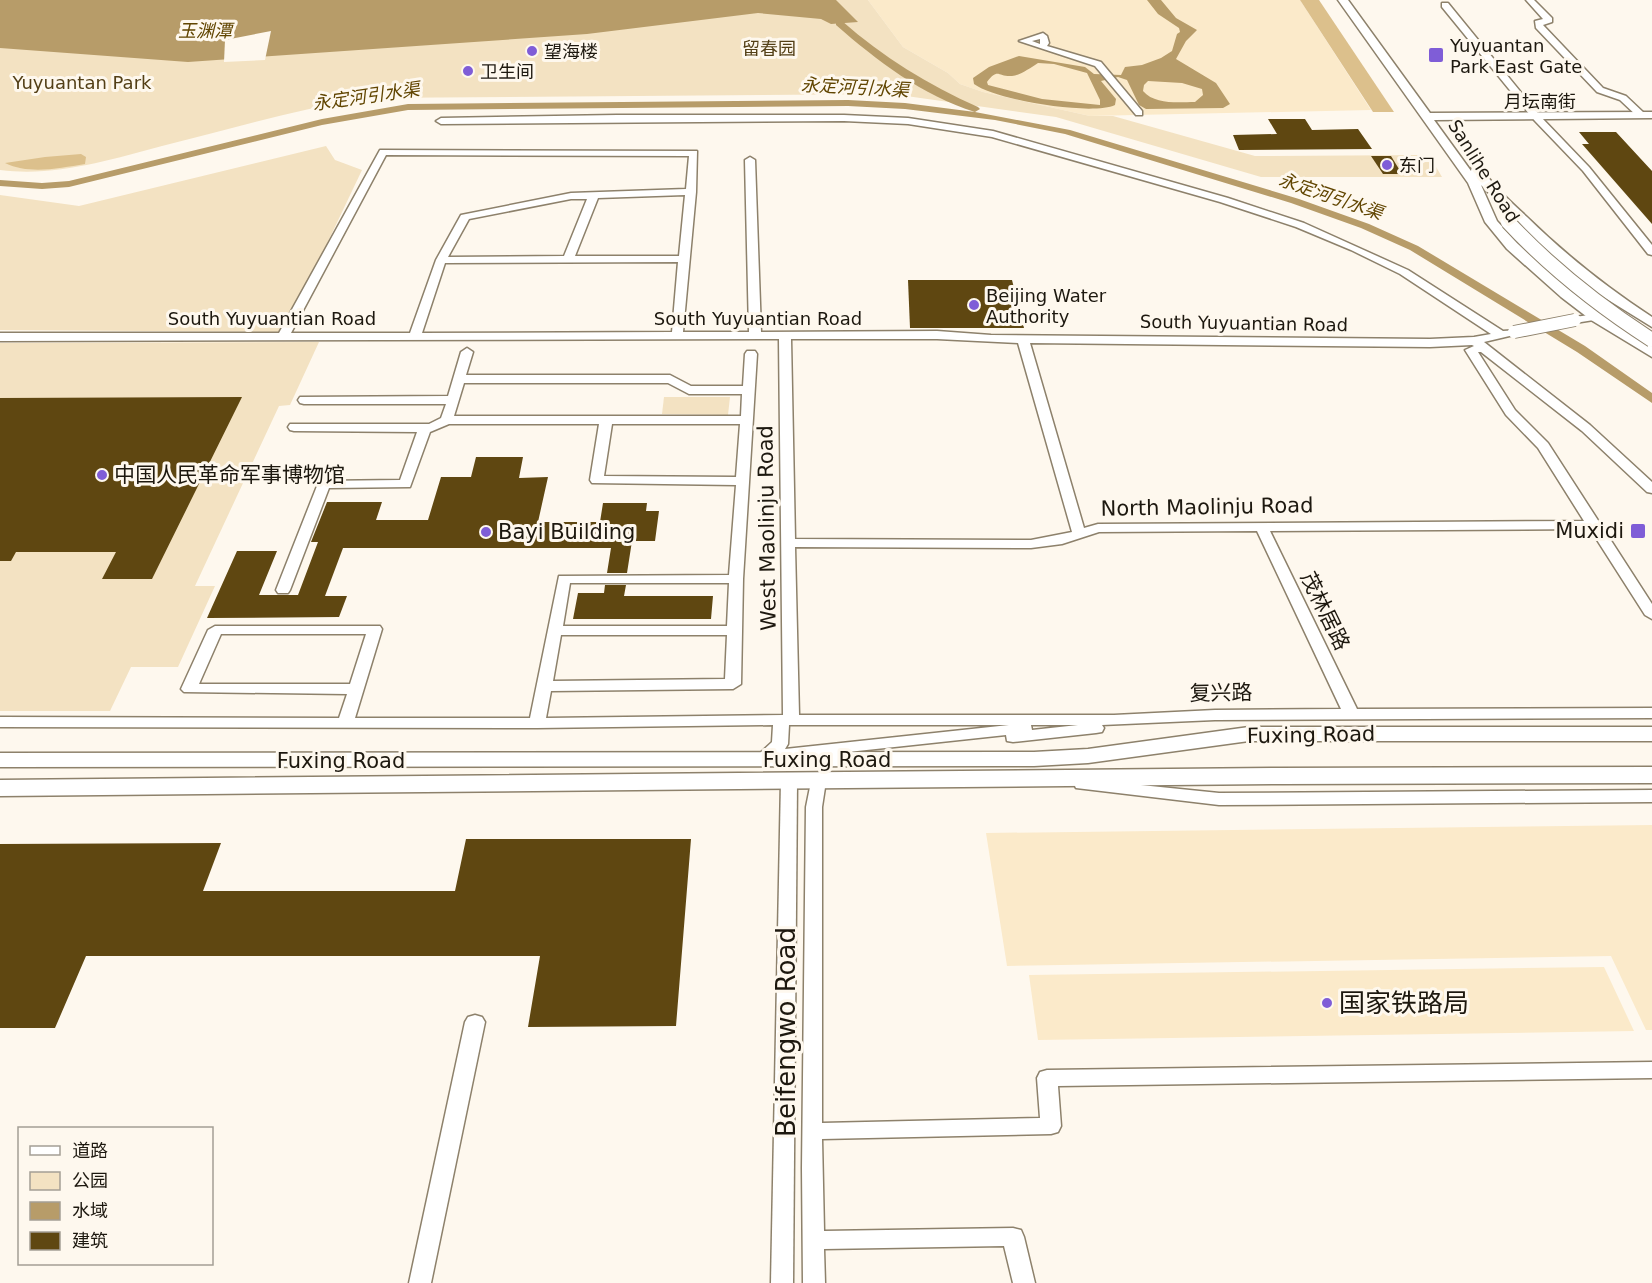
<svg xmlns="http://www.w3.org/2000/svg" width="1652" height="1283" font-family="'DejaVu Sans','Noto Sans SC',sans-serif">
  <rect width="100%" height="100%" fill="#fef8ee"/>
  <g fill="#fbeaca">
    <polygon points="868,0 1300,0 1371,110 1090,116 983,92 960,84 948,73 903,47"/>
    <polygon points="1652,825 1652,1030 1646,1030 1611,956 1007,966 986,833"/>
    <polygon points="1604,967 1634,1031 1038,1040 1029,975"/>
  </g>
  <g fill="#f3e2c2">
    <path d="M0,0H868L903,47L948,73L960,84L983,92L1090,116H1113L1255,156L1429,155L1442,177H1261L1056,117L892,94L367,98C298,109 230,129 162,146C109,160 56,177 0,170Z"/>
    <polygon points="326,146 335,160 362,170 285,332 0,330 0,195 79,206"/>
    <polygon points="319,342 290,405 279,406 195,586 215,586 178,667 131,667 110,711 0,711 0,343"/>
    <polygon points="664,397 730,397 728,415 662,414"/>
  </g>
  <g fill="#dcc08c">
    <polygon points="1300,0 1319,0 1394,112 1373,112"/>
    <path d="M81,154L86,157L85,164C59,168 30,175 5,163L45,157Z"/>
  </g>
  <g fill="#b79c69" fill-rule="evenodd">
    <polygon points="0,0 836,0 858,22 831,24 821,19 758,13 587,34 188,62 0,48"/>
    <path d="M1147,0H1161L1176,18L1197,30L1186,41L1176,59L1216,83L1230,104L1223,108L1146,109L1139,105L1127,80L1118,77L1101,81L1116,99L1115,105C1091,116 995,100 974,84L973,78L989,67L1019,56L1085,67L1094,74L1121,75L1125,67L1142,65L1161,58L1172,51L1177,34L1180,32L1179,28L1158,14ZM1038,63L1054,64L1087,73L1100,100V105L1042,99L988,85L987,82C998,67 998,77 1012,76C1021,75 1030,68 1038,63ZM1148,81L1182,83L1202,89L1203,95L1195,102C1178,102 1155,105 1143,91L1144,85Z"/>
  </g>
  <polygon fill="#fef8ee" points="271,31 265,60 224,62 225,40"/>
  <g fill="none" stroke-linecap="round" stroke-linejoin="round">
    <path fill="#b79c69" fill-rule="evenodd" d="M836,21H842C883,57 928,85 978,107L980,109L975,112L1070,130L1299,199L1369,224L1418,246L1585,346L1652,393V403L1577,352L1410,250L1361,228L1291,203L1065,134L995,120L905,109L848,106L408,110L322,125L69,187L42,189L0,186V180L42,183L69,181L322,119L408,104L848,100L905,103L975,112C923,96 876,60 836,25Z"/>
  </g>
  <g fill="#5f4711">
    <polygon points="1268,119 1305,119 1312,130 1358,129 1372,149 1239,150 1233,135 1277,134"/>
    <polygon points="1579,132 1616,132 1652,171 1652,224 1582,144 1589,144"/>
    <polygon points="1371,156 1391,156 1402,174 1383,174"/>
    <polygon points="908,280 1012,280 1024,328 910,328"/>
    <polygon points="242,397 152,579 102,579 116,552 16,552 11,561 0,561 0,398"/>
    <polygon points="476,457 523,457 519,478 548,477 538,522 600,522 603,503 647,503 646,511 659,511 655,541 632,541 627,573 607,573 611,548 343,548 325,596 347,596 339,617 207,618 237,551 277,551 259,595 298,595 318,542 311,542 327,502 382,502 376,520 428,520 441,477 471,477"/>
    <polygon points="605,585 626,585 624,596 713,596 711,619 573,619 578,593 604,593"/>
    <polygon points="466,839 691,839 676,1026 528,1027 540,956 86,956 55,1028 0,1028 0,844 221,843 203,891 455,891"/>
  </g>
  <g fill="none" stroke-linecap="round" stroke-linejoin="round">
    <g stroke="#8d816b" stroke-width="3">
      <g id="minor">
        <polygon points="1526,0 1534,0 1552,18 1552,22 1543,25 1603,88 1626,96 1644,113 1644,117 1638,117 1620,100 1597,92 1536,28 1535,21 1543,19"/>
        <polygon points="1442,3 1448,3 1541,117 1589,167 1652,245 1652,255 1648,254 1583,171 1535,121 1442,7"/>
        <path d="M1043,33L1047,36L1049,43L1047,46L1101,62L1142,111V115H1136L1095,66L1019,41ZM1040,39V44L1032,41Z"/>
        <path d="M617,115H844L908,118L993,131L1228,198L1304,223L1408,270L1503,331L1518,330V334L1484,342L1590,425L1652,482V493L1647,492L1582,431L1481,352H1478L1515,410L1548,443L1652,604V619L1645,615L1590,529L1270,531L1357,709L1652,708V718L1215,720L1102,725L1104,728L1102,732L1096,733L1013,742L1007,741L1006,735L783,759L776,755L766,760L760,759L758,755L772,742L773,725L537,728L0,727V717L339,718L347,694L184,692L181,689L208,630L215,626H380L382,629L355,718H530L559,576L729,575L736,485L592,483L590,480L599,424H449L430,432L410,487L329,488L290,590L288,593H278L276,590L319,481L400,480L417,432L294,431L290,430L288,427L290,424H429L441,418L446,404H304L300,403L298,400L300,397L448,396L461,352L467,348L473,352L466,375H670L691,386H743L745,354L747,351H755L757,354L743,579L741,684L733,689L551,691L546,718L783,715L779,339L0,341V333H279L380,150L697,151L696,192L683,332H749L745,160L750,157L755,160L761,332L937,331L991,335L1430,339L1474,337L1491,334L1400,274L1351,250L1296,227L1220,202L992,137L908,124L844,121L441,124L436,121L441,118ZM386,155L689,156L686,189L571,193L461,215L436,260L410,333H291ZM685,195L679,256H575L598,198ZM571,199H587L564,256L448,257L469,219ZM678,262L672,332L422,333L445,263ZM791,339H937L1018,343L1072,532L1031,540L795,539ZM1030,343L1430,347L1472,345L1474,346L1465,350L1506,415L1538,448L1584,521L1098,524L1084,528ZM464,383H668L689,394H742L741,416H454ZM612,424H740L736,477L604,476ZM1257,531L1341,709L1215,710L1114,715H799L795,547L1031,548L1062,544L1099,532ZM570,583H729L727,626H563ZM221,634H366L350,684H199ZM561,635H727L725,679L553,681ZM789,725H1009L785,749L788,744ZM1031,725H1078L1032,730Z"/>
        <polygon points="1596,314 1602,317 1600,319 1575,323 1569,320 1575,317"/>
        <polygon points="789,776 795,777 797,781 793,1283 771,1283 781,781 783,777"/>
        <polygon points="818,776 824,777 826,781 822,807 822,1123 1040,1118 1037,1078 1040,1072 1047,1070 1652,1062 1652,1078 1058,1086 1061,1126 1058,1132 1051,1134 822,1139 824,1231 1013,1228 1021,1230 1024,1237 1035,1283 1013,1283 1004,1246 824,1249 825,1283 803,1283 802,1168 806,807 812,777"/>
        <polygon points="1082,779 1219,793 1652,790 1652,802 1219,805 1076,788 1074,784 1076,780"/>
        <polygon points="475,1015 482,1017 485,1022 431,1283 409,1283 465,1022 468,1017"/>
      </g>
    </g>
    <g stroke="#8d816b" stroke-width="3">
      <path id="major" d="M1338,0H1348L1430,113L1652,112V118L1434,120L1471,171L1472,166H1480C1493,186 1510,201 1527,217C1566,255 1606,287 1652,317V327L1597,293L1554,258L1481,185L1497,221L1517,243L1571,291L1601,314L1652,347V357L1591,320L1561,297L1507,249L1485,222L1468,183Z"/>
    </g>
    <g stroke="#8d816b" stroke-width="3">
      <g id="highway">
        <polygon points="1249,727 1652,727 1652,741 1249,741 1088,763 1034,766 0,767 0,753 1034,752 1088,749"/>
        <polygon points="1652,767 1652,783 1280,784 0,796 0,780 1280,768"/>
      </g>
    </g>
    <use href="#minor" fill="#fff" fill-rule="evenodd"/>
    <use href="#major" fill="#fff" fill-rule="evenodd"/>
    <use href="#highway" fill="#fff" fill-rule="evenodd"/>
    <g stroke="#8d816b" stroke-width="14" stroke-linecap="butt">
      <polyline id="minor-bridge" points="1514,332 1575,320"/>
    </g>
    <g stroke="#8d816b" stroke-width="16" stroke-linecap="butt">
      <path id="major-bridge" d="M1508,222C1551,268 1599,306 1652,340"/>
    </g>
    <use href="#minor-bridge" stroke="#fff" stroke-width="12"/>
    <use href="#major-bridge" stroke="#fff" stroke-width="14"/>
  </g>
  <g fill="#7f5dd7" stroke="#fef8ee" stroke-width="2">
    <circle cx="532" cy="51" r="6"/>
    <rect x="1428" y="47" width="16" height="16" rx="3"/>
    <circle cx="468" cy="71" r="6"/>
    <circle cx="1387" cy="165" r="6"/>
    <circle cx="974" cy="305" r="6"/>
    <circle cx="102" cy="475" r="6"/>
    <rect x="1630" y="523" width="16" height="16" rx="3"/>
    <circle cx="486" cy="532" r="6"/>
    <circle cx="1327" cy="1003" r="6"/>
  </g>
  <g text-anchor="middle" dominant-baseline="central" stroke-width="6" stroke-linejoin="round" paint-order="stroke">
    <g font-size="18" font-style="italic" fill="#614501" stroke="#fef8ee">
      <text x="205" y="30">玉渊潭</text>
      <text transform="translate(855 87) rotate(3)">永定河引水渠</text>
      <text transform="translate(366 96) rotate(-8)">永定河引水渠</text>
      <text transform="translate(1331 196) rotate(19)">永定河引水渠</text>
    </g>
    <g font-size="18" fill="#1d180f" stroke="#fef8ee" text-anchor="start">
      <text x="1450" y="45">Yuyuantan<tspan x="1450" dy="21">Park East Gate</tspan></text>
      <text x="544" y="51">望海楼</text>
      <text x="480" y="71">卫生间</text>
      <text x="1399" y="165">东门</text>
      <text x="986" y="295">Beijing Water<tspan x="986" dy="21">Authority</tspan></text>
    </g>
    <g font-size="18" fill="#533f16" stroke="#fef8ee">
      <text x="769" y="48">留春园</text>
      <text x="82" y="82">Yuyuantan Park</text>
    </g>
    <g font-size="18" fill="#1d180f" stroke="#fef8ee">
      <text x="1540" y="101">月坛南街</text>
      <text transform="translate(1484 171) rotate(58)">Sanlihe Road</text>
      <text x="272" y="318">South Yuyuantian Road</text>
      <text x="758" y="318">South Yuyuantian Road</text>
      <text transform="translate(1244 323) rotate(1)">South Yuyuantian Road</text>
    </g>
    <g font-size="21" fill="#1d180f" stroke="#fef8ee" text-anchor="start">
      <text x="114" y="475">中国人民革命军事博物馆</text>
      <text x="1624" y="531" text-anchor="end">Muxidi</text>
      <text x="498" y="532">Bayi Building</text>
    </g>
    <g font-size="21" fill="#1d180f" stroke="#fef8ee">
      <text transform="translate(1207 507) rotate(-1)">North Maolinju Road</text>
      <text transform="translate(767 528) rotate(-91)">West Maolinju Road</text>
      <text transform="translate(1325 611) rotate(64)">茂林居路</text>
      <text transform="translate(1221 693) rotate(-1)">复兴路</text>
      <text transform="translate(1311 735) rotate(-1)">Fuxing Road</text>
      <text x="827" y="760">Fuxing Road</text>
      <text x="341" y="761">Fuxing Road</text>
    </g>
    <g font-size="26" fill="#1d180f" stroke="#fef8ee" text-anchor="start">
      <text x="1339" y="1003">国家铁路局</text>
    </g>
    <g font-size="26" fill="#1d180f" stroke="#fef8ee">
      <text transform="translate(786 1032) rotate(-90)">Beifengwo Road</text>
    </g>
  </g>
  <rect x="18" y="1127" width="195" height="138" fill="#fef8ee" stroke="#a49e95" stroke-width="1.5"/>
  <rect x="30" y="1146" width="30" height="9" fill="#ffffff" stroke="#a49e95" stroke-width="1.5"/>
  <text x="72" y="1157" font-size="18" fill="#1d180f">道路</text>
  <rect x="30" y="1172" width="30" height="18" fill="#f3e2c2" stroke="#a49e95" stroke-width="1.5"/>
  <text x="72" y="1187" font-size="18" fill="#1d180f">公园</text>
  <rect x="30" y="1202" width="30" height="18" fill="#b79c69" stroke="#a49e95" stroke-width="1.5"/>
  <text x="72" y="1217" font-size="18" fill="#1d180f">水域</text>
  <rect x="30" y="1232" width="30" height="18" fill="#5f4711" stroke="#a49e95" stroke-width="1.5"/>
  <text x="72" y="1247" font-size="18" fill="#1d180f">建筑</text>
</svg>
